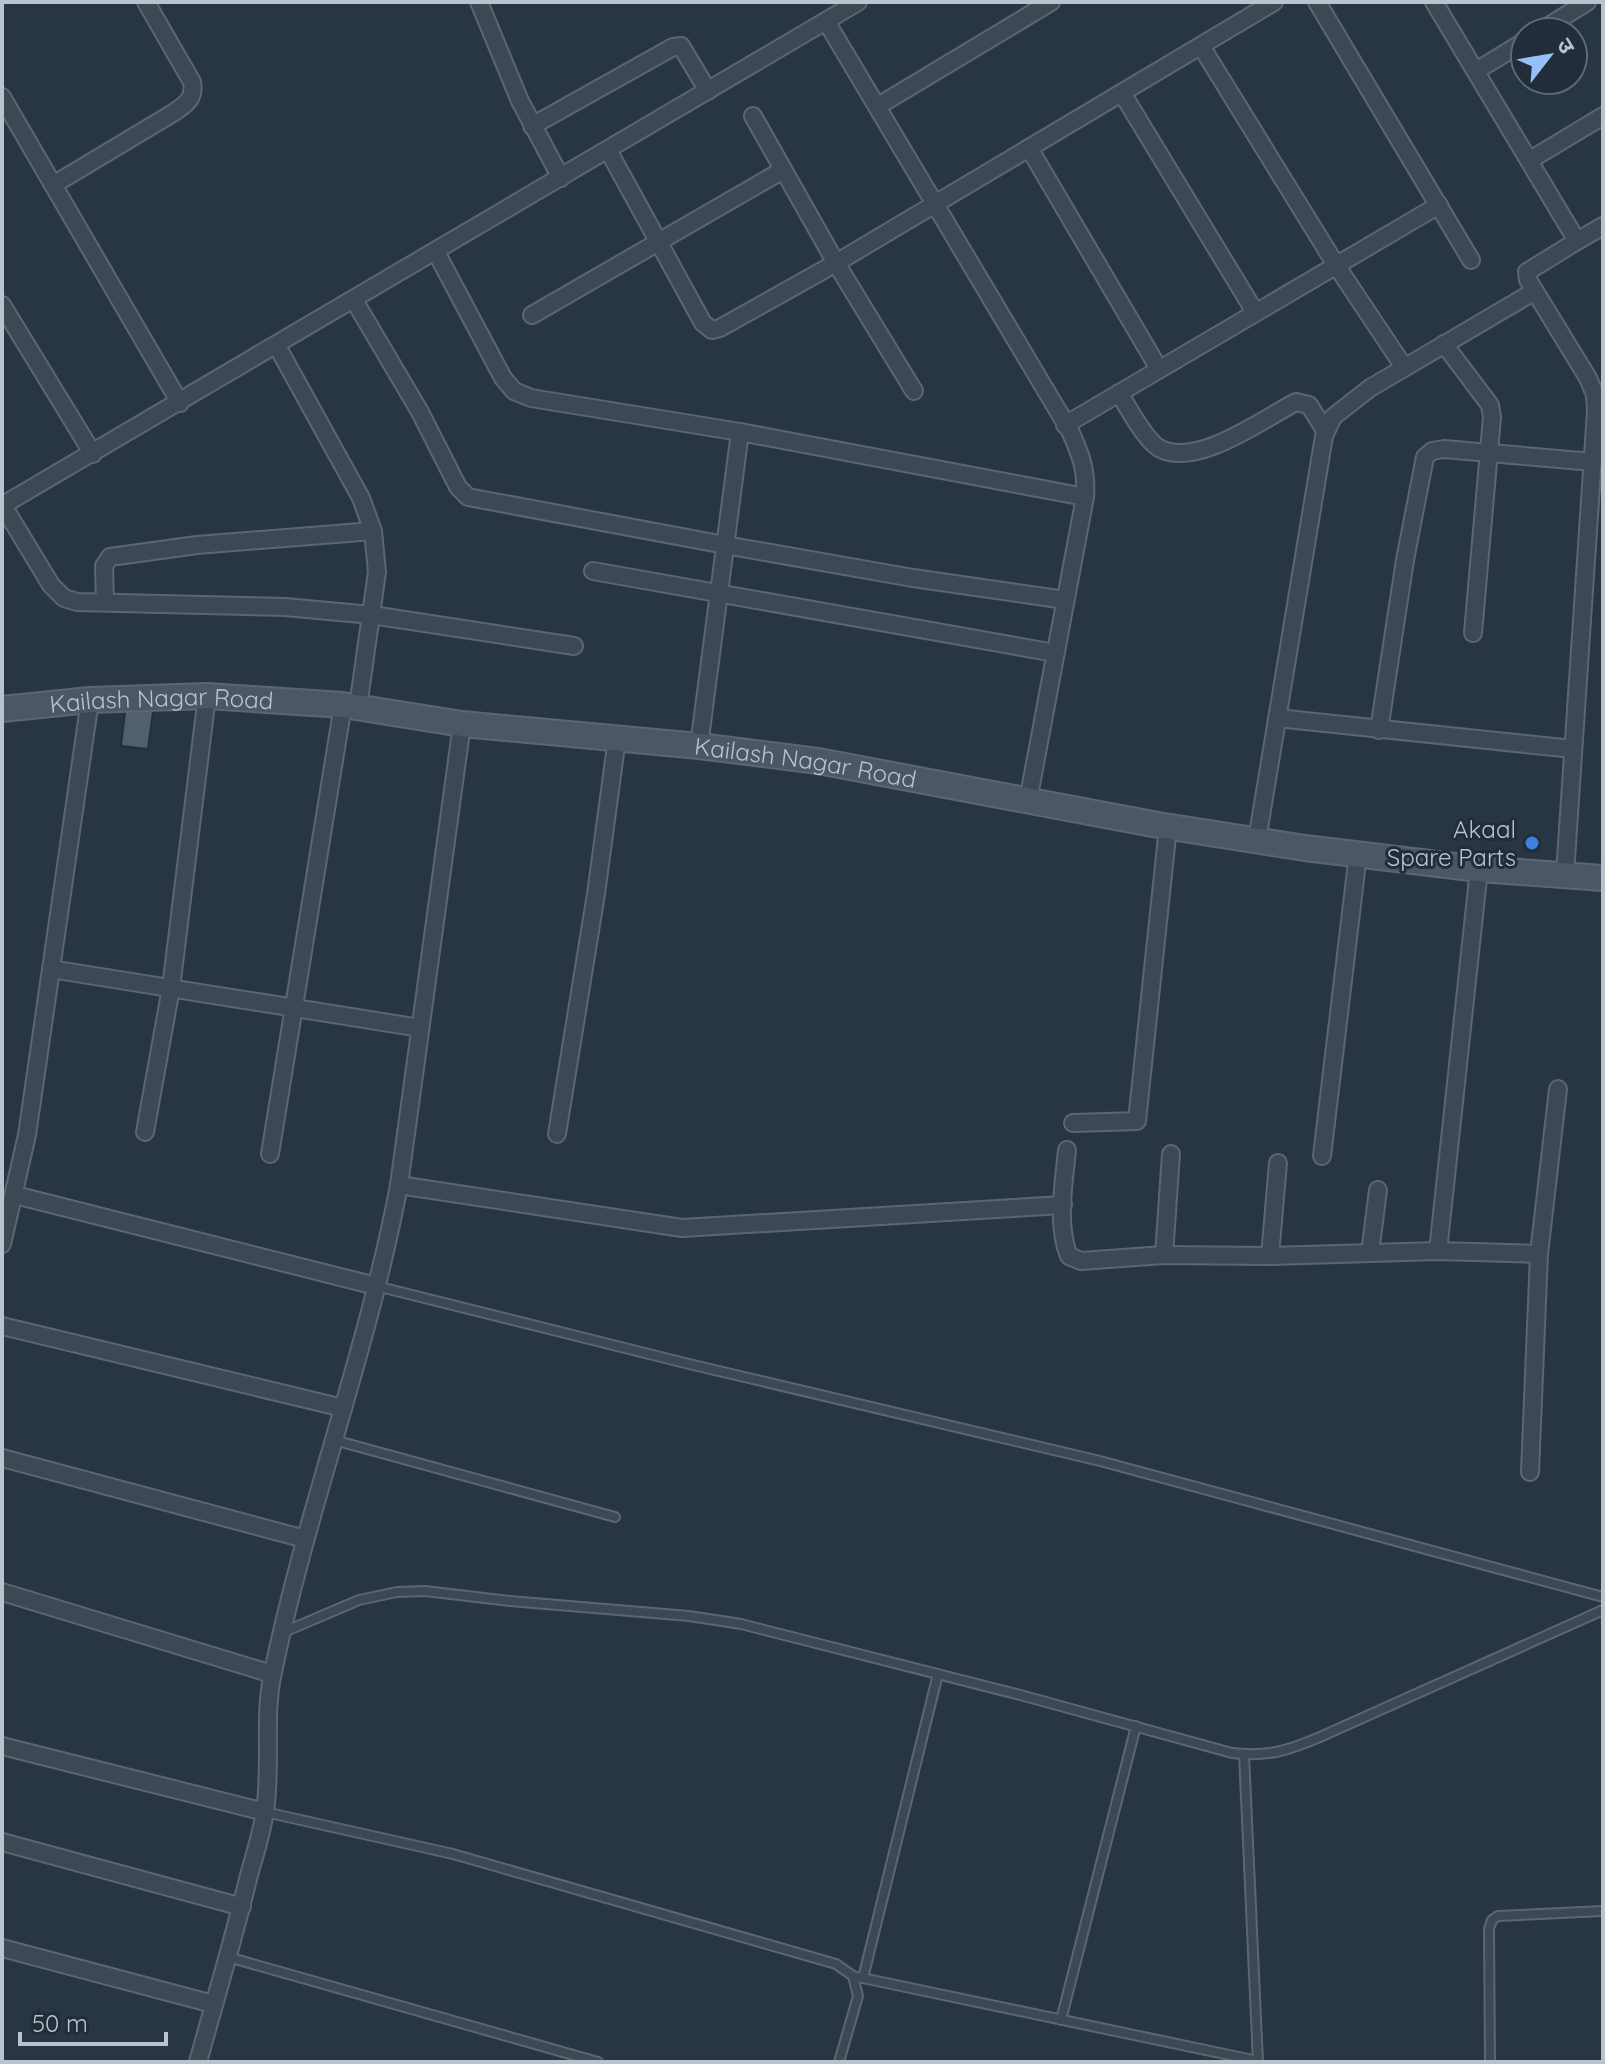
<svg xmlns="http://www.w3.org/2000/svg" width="1605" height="2064" font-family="Quicksand,'Noto Sans Devanagari',sans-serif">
  <rect width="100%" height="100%" fill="#283644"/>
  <polygon fill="#515f6f" stroke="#232f3b" stroke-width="2" points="128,686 156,690 148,749 121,746"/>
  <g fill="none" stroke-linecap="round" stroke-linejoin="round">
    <g stroke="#5b6671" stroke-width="12">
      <g id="lane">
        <polyline points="376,1286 689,1364 1100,1461 1603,1597"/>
        <polyline points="334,1440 615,1517"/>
        <path d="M284,1632L359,1600L397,1592L425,1591L510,1601L689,1616L741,1624L1024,1696L1232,1753C1268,1757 1287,1751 1320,1737L1603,1610"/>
        <polyline points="1244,1754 1258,2062"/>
        <polyline points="265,1812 453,1854 836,1964 853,1976 858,1996 839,2062"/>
        <polyline points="228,1957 598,2062"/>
        <polyline points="853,1976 1258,2061"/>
        <polyline points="863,1978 938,1674"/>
        <polyline points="1061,2020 1136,1726"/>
        <polyline points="1490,2062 1489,1929 1492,1920 1498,1916 1603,1911"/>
      </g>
    </g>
    <g stroke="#5b6671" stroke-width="20">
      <g id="street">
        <polyline points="479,2 520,101 561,178"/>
        <polyline points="1317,2 1471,260"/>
        <polyline points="1434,2 1577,241 1527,272 1528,280 1588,378 1595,395 1596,411 1565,874"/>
        <path d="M826,21L1070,431C1081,455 1087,471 1085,497L1028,801"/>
        <polyline points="1539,32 1587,2"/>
        <polyline points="1201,46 1336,265 1404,367"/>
        <polyline points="1476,71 1525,41"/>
        <polyline points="1122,93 1255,312"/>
        <polyline points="2,97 180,403"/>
        <polyline points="878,106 1051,2"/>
        <polyline points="753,116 836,263 914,391"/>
        <polyline points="532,126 673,47 681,46 708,91"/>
        <polyline points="1029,148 1159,369"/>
        <polyline points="608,150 703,323 712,330 720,328 836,263 1274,2"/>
        <polyline points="1530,160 1603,116"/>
        <path d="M53,185L173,113C186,104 195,99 192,82L146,2"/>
        <polyline points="1577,241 1603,226"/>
        <polyline points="436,252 503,378 514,391 531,398 740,432"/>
        <polyline points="354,300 420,412 458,487 468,497 725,545 913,578 1065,600"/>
        <polyline points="2,305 93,454"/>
        <polyline points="532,315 783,170"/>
        <polyline points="1444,344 1490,405 1492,417 1473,633"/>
        <polyline points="277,346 361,498 373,531 377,572 358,707"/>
        <path d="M1119,393C1128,407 1145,440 1159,448C1196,469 1263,419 1296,402L1309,405L1326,432"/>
        <polyline points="1065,425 1439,205"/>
        <polyline points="2,504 51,585 64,598 77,602 285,607 372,615 574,646"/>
        <polyline points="3,505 858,2"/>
        <polyline points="593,571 1055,653"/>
        <polyline points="105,602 104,566 110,557 197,545 373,531"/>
        <polyline points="1277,718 1573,749"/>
        <polyline points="1379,730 1405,560 1425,457 1432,451 1444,449 1593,462"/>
        <polyline points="699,746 740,432 1085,497"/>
        <polyline points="1257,840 1324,436 1333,417 1370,388 1535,291"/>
        <polyline points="51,969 420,1028"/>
        <polyline points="1073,1123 1137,1121 1168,827"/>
        <polyline points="145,1132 171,988 207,696"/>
        <polyline points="557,1134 596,894 617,738"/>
        <path d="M1067,1150C1064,1183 1056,1225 1069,1256L1081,1261L1164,1255L1270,1256L1438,1251L1539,1254"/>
        <polyline points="270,1154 343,705"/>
        <polyline points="1322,1156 1358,854"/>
        <polyline points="399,1185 682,1228 1063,1205"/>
        <polyline points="15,1195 376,1286"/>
        <polyline points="2,1244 27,1135 90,700"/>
        <polyline points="1438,1251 1479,869"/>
        <polyline points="1370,1253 1378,1190"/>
        <polyline points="1164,1255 1171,1154"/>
        <polyline points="1270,1256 1278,1163"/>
        <polyline points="2,1326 343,1408"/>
        <polyline points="2,1458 305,1539"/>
        <polyline points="1530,1472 1539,1254 1558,1089"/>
        <polyline points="2,1592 272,1674"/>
        <polyline points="2,1746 265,1812"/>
        <polyline points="2,1842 242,1907"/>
        <polyline points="2,1948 213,2004"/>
        <path d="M198,2062C215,2000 234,1938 249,1875C255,1854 262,1832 265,1811C272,1764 263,1717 273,1672C307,1508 368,1350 399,1185L462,724"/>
      </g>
    </g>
    <g stroke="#5b6671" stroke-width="28">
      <g id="secondary">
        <path id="s1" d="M2,709L90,700L207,696L343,705L462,724L699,746L818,761L1158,825L1305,848L1479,869L1603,878"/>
      </g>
    </g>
    <use href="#lane" stroke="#3d4854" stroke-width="8"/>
    <use href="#street" stroke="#3d4854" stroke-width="16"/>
    <use href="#secondary" stroke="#4b5766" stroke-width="24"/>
  </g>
  <circle fill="#3f7fe0" stroke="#212d39" stroke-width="3" cx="1532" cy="843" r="8"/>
  <g text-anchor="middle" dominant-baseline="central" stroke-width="6" stroke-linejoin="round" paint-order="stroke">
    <g font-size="24" fill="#bac3cd" stroke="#212d39">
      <text stroke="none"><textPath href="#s1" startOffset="160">Kailash Nagar Road</textPath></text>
      <text stroke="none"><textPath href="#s1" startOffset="808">Kailash Nagar Road</textPath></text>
    </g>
    <g font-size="24" fill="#bac3cd" stroke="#212d39" text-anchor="end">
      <text x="1516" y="829">Akaal<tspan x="1516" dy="28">Spare Parts</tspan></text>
    </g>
  </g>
  <rect width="1605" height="2064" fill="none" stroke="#bac3cd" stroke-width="8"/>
  <g transform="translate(1549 56) rotate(59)"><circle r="38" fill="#212d39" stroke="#5e6974" stroke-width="2"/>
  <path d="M0-6L14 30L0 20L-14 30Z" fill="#95c1f7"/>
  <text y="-12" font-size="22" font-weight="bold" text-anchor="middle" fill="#bac3cd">उ</text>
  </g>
  <path d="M20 2032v12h146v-12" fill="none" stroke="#bac3cd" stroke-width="4"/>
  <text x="32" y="2032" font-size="24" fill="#bac3cd" stroke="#212d39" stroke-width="6" paint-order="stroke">50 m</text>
</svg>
